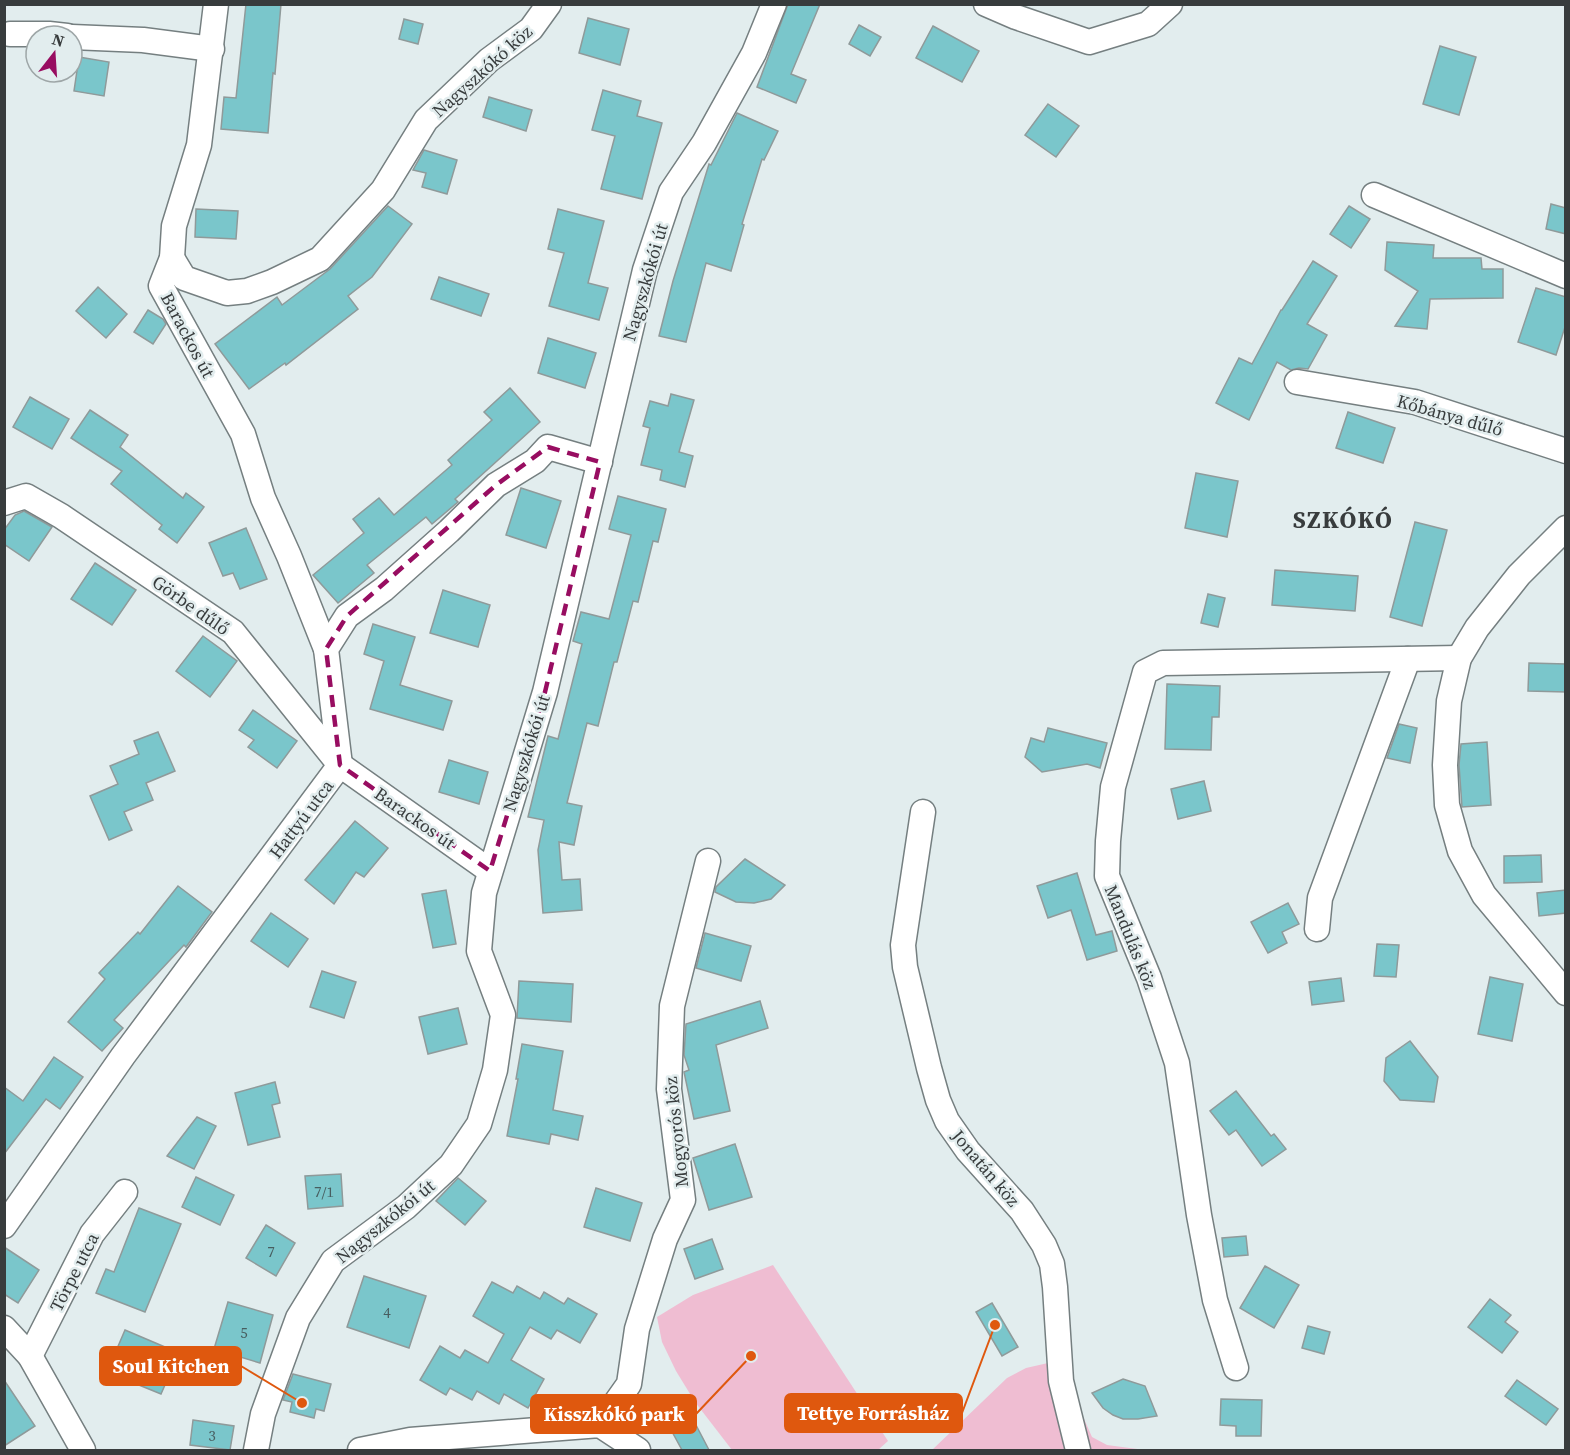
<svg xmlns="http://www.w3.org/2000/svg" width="1570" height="1455" font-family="'Source Serif 4',serif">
  <rect width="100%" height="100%" fill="#e2edee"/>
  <g fill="#efbdd2">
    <polygon points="773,1265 888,1441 878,1450 732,1450 695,1402 676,1371 662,1342 657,1317 693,1295"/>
    <polygon points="1048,1363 1069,1385 1092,1437 1107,1445 1145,1450 932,1450 1007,1378 1026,1368"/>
  </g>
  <g fill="#7ac6cb" stroke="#8f9a9a" stroke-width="1.5">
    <polygon points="246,4 281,4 275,74 273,73 268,133 221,129 224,97 236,98"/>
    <polygon points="788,4 820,4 791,74 806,80 796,103 757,87"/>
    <polygon points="588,18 629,29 620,65 579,53"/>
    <polygon points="404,19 423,24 418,44 399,39"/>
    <polygon points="859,25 881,37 870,56 849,44"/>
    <polygon points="933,26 979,51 962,82 916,58"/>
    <polygon points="1440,46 1476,57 1459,115 1423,104"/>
    <polygon points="79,57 109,62 104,96 74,91"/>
    <polygon points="603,90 641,101 637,116 662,123 642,199 601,189 615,136 592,130"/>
    <polygon points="489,97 532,110 526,131 483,117"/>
    <polygon points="1048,104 1079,126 1056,157 1025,135"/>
    <polygon points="737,113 778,131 764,160 762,159 742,224 744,225 731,271 706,263 686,342 659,336 673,281 709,164 711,165"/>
    <polygon points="424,150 457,160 447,194 422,187 426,173 413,170"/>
    <polygon points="1551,204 1566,208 1566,234 1546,229"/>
    <polygon points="388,206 412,224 372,277 348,296 358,309 286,365 285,363 249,389 215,344 277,297 282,305 330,269"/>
    <polygon points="1349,206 1370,219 1351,248 1330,234"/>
    <polygon points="196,209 238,211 236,239 195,237"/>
    <polygon points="558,209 604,221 588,283 608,288 599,320 549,306 564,253 548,249"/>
    <polygon points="1387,242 1434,245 1433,258 1481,258 1482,269 1503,269 1503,298 1430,299 1427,329 1395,326 1418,291 1385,270"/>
    <polygon points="1313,261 1337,276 1307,324 1327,335 1308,369 1299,368 1291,370 1277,362 1249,420 1216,403 1239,358 1252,364 1281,310 1282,310"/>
    <polygon points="439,277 489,294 481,316 431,299"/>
    <polygon points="98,287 127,314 106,338 76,311"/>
    <polygon points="1536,288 1566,297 1566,324 1556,355 1518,342"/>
    <polygon points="148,310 163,319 166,324 153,344 134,332"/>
    <polygon points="548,338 596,353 585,388 538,373"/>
    <polygon points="510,388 540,422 455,499 458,502 432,524 426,517 367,565 374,573 338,603 313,575 364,533 353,519 379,498 394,515 452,465 448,460 492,420 484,412"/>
    <polygon points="671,394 694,400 679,452 693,456 685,487 660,480 662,470 641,465 650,428 643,426 650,401 668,406"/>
    <polygon points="30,397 69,419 52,449 13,427"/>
    <polygon points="90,410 128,435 120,447 183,498 186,493 204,507 177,543 159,529 162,525 111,484 122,471 71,438"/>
    <polygon points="1348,412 1395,428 1383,463 1336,448"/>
    <polygon points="1196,473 1238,481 1227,537 1185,528"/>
    <polygon points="521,488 561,501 546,548 506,535"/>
    <polygon points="618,496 666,509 658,542 653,541 638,602 633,601 617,662 614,662 598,726 587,723 567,803 582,806 574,845 559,842 562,880 580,879 582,910 543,913 538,850 544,820 528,817 548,736 558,739 582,644 573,641 581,612 609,619 631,535 609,529"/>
    <polygon points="24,511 52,527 29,561 4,544 4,530 15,515"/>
    <polygon points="1415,522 1447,530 1422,626 1390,617"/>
    <polygon points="246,528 267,579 240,589 233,573 223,576 209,543"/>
    <polygon points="95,563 136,590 112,625 71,599"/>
    <polygon points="1275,570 1358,576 1355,611 1272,605"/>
    <polygon points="443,590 490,605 478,647 430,633"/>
    <polygon points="1208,594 1225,598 1218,627 1201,623"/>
    <polygon points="373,624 415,637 400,685 452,701 443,730 370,709 384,661 364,654"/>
    <polygon points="203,636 237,661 210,697 176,671"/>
    <polygon points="1529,663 1566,664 1566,692 1528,691"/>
    <polygon points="1167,684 1220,686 1219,717 1212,717 1211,750 1165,749"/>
    <polygon points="253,710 297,741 277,768 248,747 254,740 239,730"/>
    <polygon points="1399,724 1417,728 1410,763 1387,758"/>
    <polygon points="1048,728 1107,743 1100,768 1087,764 1042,772 1025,757 1031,738 1044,742"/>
    <polygon points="158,732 175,771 146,783 153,800 124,812 132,830 109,840 90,796 118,784 110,766 139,754 134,741"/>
    <polygon points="1487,742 1491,805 1462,807 1459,765 1461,744"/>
    <polygon points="449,760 488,772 479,804 439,792"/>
    <polygon points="1204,781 1211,811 1178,819 1171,789"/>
    <polygon points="355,821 388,848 364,877 356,872 334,904 305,880"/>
    <polygon points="1541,855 1542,882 1504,883 1504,856"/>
    <polygon points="745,859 785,885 771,899 754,903 736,902 715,892 716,887"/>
    <polygon points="1077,873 1096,935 1112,931 1117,951 1087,960 1071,910 1048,918 1037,886"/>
    <polygon points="178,886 212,912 186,947 184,945 114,1020 123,1028 102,1051 68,1022 105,979 99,973 138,932 140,934"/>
    <polygon points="446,890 456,944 433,948 422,894"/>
    <polygon points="1566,890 1566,913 1539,916 1537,893"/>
    <polygon points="1288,903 1299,924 1282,932 1287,943 1268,953 1251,922"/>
    <polygon points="271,913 308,939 288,967 251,941"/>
    <polygon points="705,933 751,946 741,981 696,968"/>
    <polygon points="1377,944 1399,945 1396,977 1374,976"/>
    <polygon points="322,971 356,982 344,1018 310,1007"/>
    <polygon points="1490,977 1523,984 1512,1041 1478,1034"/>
    <polygon points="1341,978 1344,1001 1312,1005 1309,982"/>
    <polygon points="519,981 573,984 571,1022 517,1018"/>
    <polygon points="760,1001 768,1028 716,1045 730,1111 694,1119 684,1072 689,1070 684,1055 686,1024"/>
    <polygon points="458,1008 467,1044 428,1054 419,1017"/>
    <polygon points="1410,1041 1438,1077 1434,1102 1400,1100 1384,1081 1386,1058"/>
    <polygon points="522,1044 563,1051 553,1110 583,1116 578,1140 551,1134 549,1144 507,1136 518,1079 516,1079"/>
    <polygon points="54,1057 83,1077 60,1109 46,1099 4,1154 4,1087 23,1101"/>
    <polygon points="275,1082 280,1103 272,1105 280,1137 248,1145 235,1093"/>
    <polygon points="1236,1091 1271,1136 1274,1134 1286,1149 1262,1166 1236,1130 1229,1135 1210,1111"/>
    <polygon points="197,1117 216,1126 194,1169 167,1156"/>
    <polygon points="735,1144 752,1197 709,1210 693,1158"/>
    <polygon points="341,1174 343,1206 308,1209 305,1176"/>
    <polygon points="196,1177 234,1195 220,1225 182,1207"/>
    <polygon points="458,1178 486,1201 465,1225 436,1201"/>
    <polygon points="596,1188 642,1203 630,1241 584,1227"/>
    <polygon points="139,1208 181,1224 145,1312 96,1293 106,1269 114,1272"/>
    <polygon points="266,1225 295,1243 276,1276 246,1258"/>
    <polygon points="1246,1236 1248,1255 1224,1257 1222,1238"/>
    <polygon points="712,1239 723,1269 695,1279 684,1249"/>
    <polygon points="4,1247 39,1270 18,1303 4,1294"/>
    <polygon points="1265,1266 1299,1285 1274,1328 1240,1308"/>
    <polygon points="364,1276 426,1296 409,1348 347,1327"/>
    <polygon points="492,1282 513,1293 517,1286 540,1299 544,1292 564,1304 568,1298 597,1314 580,1343 557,1330 551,1339 530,1327 511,1360 544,1379 528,1408 504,1394 499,1404 477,1391 472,1400 450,1388 446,1395 420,1380 440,1346 460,1358 465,1350 488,1363 504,1334 473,1316"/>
    <polygon points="1490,1299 1511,1315 1505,1322 1518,1332 1502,1353 1468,1327"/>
    <polygon points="228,1302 273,1315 260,1363 214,1349"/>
    <polygon points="992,1303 1018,1347 1002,1356 976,1312"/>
    <polygon points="1308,1326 1330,1332 1324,1354 1302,1348"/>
    <polygon points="125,1330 179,1353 161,1394 107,1372"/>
    <polygon points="293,1374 331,1384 324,1411 316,1409 314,1418 290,1412 292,1402 283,1400"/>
    <polygon points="1123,1379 1145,1386 1157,1416 1138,1419 1123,1419 1113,1415 1103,1408 1092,1393"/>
    <polygon points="4,1380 35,1426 4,1446"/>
    <polygon points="1517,1380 1558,1409 1546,1425 1505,1396"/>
    <polygon points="1221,1399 1262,1400 1261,1436 1236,1436 1236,1426 1220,1425"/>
    <polygon points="685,1404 709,1450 682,1450 663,1415"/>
    <polygon points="193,1420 234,1426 230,1450 190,1445"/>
  </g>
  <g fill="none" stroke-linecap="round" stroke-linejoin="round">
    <g stroke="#757f80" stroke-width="27">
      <g id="minor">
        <polyline points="216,4 199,145 174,226 172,258 161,286 243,434 263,498 289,556 326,649"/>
        <polyline points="986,4 1016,17 1089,42 1148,24 1170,4"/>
        <polyline points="10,34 49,34 67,36"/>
        <polyline points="72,37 143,40 212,49"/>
        <polyline points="1374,195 1566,276"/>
        <polyline points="172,258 184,278 227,293 247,291 272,282 320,259 383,190 426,120 489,60 531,29 549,4"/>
        <polyline points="1297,382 1415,402 1566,451"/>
        <polyline points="4,503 26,496 61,516 233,632 340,765 490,871"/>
        <polyline points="1566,528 1519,575 1477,628 1459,658 1449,701 1445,765 1447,805 1460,851 1484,895 1566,993"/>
        <polyline points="923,812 903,945 905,967 929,1068 938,1100 947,1121 968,1151 1022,1211 1044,1245 1052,1264 1055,1287 1061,1381 1078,1450"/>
        <polyline points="1317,929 1320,898 1408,659"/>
        <polyline points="4,1226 123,1056 340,765 326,649 347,616 384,589 449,531 496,485 535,461 548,447 600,462"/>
        <polyline points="4,1328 30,1356 83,1450"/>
        <polyline points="30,1356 92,1234 125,1192"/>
        <polyline points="1236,1368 1215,1300 1199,1215 1177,1063 1149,978 1107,876 1108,841 1113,787 1145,672 1163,663 1459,658"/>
        <polyline points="600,1425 629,1384 637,1329 665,1239 683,1200 669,1089 672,1006 708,861"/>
        <polyline points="256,1450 263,1414 298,1318 333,1261 406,1207 451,1165 479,1124 495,1070 503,1015 479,951 484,893 545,692 645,270 671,192 704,143 754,53 774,4"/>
        <polyline points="360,1450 410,1440 600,1425 638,1450"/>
      </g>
    </g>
    <use href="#minor" stroke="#fff" stroke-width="24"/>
  </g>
  <path fill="none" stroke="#980d61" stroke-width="4.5" stroke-dasharray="12 8" stroke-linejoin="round" d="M548,447L600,462L545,692L490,871L340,765L326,649L347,616L496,485Z"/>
  <g text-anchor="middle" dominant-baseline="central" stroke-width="5" stroke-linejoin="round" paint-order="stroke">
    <g font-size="15" fill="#485e60">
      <text x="324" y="1191">7/1</text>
      <text x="271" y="1251">7</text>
      <text x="387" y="1312">4</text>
      <text x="244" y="1332">5</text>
      <text x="212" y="1435">3</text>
    </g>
    <g font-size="18" fill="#383c3d" stroke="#e2edee">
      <text transform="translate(482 71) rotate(-42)">Nagyszkókó köz</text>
      <text transform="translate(645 282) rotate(-74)">Nagyszkókói út</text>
      <text transform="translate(188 335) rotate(62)">Barackos út</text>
      <text transform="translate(1450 415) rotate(16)">Kőbánya dűlő</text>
      <text transform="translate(191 605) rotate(35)">Görbe dűlő</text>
      <text transform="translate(526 753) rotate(-73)">Nagyszkókói út</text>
      <text transform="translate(415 818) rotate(35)">Barackos út</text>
      <text transform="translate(301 819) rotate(-53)">Hattyú utca</text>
      <text transform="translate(1131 937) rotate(68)">Mandulás köz</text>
      <text transform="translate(676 1132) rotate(-96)">Mogyorós köz</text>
      <text transform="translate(986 1168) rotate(50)">Jonatán köz</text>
      <text transform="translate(385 1221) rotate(-39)">Nagyszkókói út</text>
      <text transform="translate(74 1272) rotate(-63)">Törpe utca</text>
    </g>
    <g font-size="24" font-weight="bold" letter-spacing="1.5" fill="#383c3d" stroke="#e2edee">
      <text x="1343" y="519">SZKÓKÓ</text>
    </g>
  </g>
  <path fill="none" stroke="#df580e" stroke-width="2" d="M302 1403L241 1366M995 1325L962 1413M751 1356L696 1414"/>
  <g fill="#df580e" stroke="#e2edee" stroke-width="2">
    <circle cx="302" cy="1403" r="6"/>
    <circle cx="995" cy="1325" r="6"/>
    <circle cx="751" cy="1356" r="6"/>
  </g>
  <g fill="#df580e" stroke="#df580e" stroke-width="2">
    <rect x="100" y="1347" width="141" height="38" rx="6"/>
    <rect x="785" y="1394" width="177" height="38" rx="6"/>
    <rect x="531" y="1395" width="165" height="38" rx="6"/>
  </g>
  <g font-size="20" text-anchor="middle" font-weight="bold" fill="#fff">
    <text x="171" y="1373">Soul Kitchen</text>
    <text x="873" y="1420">Tettye Forrásház</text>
    <text x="614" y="1421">Kisszkókó park</text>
  </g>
  <rect width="1570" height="1455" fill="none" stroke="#383c3d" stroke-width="12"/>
  <g transform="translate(54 54) rotate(17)"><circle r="28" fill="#e2edee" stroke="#9ea6a7" stroke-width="1.5"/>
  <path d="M0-4.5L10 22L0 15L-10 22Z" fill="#980d61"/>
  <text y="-9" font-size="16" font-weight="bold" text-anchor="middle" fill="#383c3d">N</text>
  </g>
</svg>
